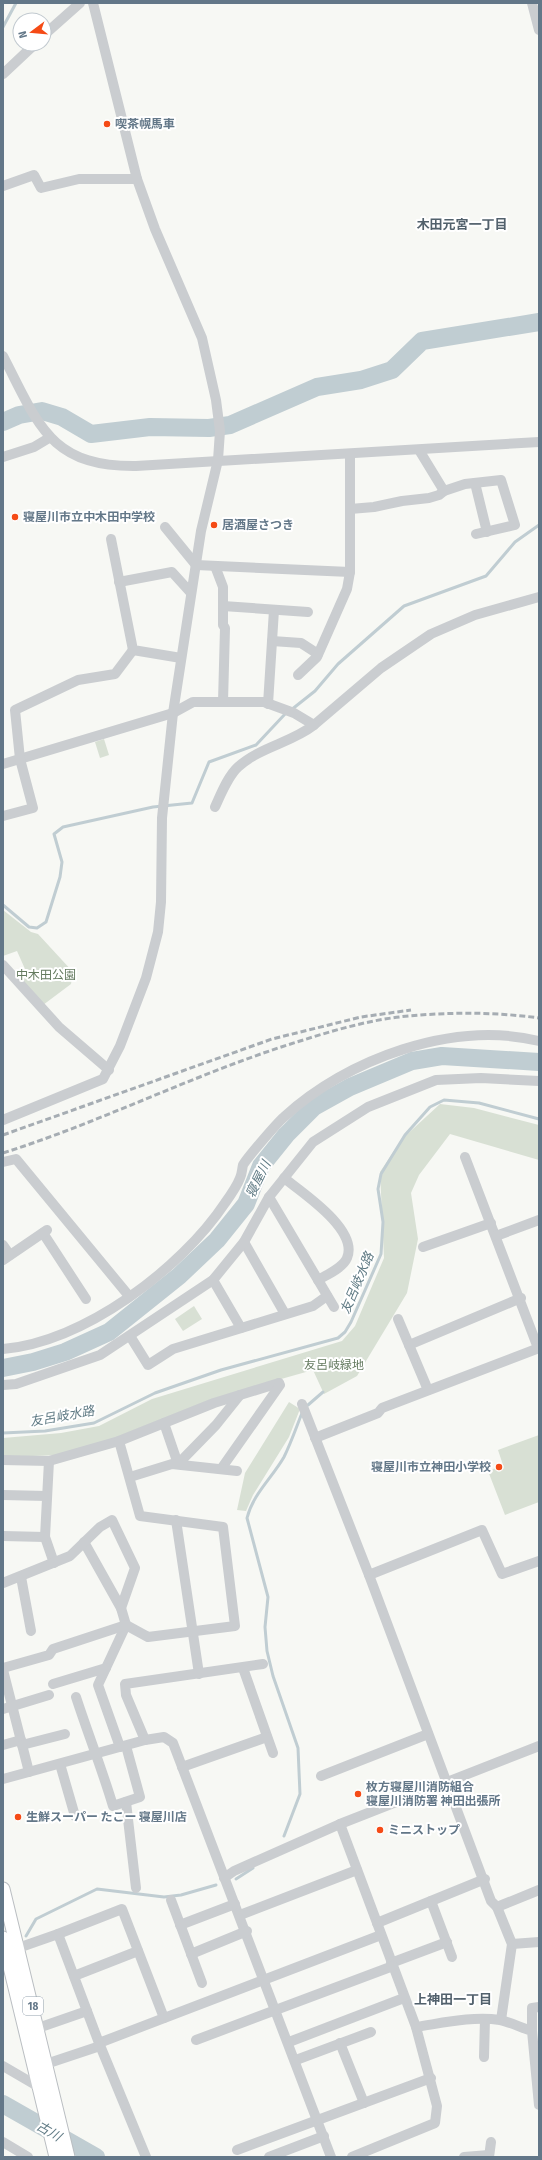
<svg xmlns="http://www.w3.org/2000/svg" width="542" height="2160" font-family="'Fira Sans Condensed','Noto Sans JP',sans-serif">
  <rect width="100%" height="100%" fill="#f7f8f4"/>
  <g fill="#d8e0d4">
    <polygon points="104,739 109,755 100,758 95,742"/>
    <polygon points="3,910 31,932 38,934 73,972 71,984 43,1005 14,974 25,969 17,951 3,956"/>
    <polygon points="440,1104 474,1108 539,1125 539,1160 450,1134 419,1175 411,1193 418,1239 407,1293 357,1376 324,1394 313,1370 260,1385 113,1440 62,1455 3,1457 3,1438 61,1433 99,1426 152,1399 342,1341 355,1326 384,1258 380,1172 402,1139"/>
    <polygon points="194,1306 202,1319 183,1331 175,1319"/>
    <polygon points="289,1402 300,1409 289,1437 253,1495 246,1511 237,1510 245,1473"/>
    <polygon points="539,1435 539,1502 505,1515 488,1471 503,1465 498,1450"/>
  </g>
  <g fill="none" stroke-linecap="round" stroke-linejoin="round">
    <g stroke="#c0cdd2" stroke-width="3">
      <polyline points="3,27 16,3"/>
      <polyline points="291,710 315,691 338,664 404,606 486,576 515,542 539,525"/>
      <polyline points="3,905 29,927 37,928 46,922 60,877 62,862 54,834 63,827 153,807 192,803 209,762 256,745 286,713"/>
      <polyline points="308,1405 323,1392"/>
      <polyline points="3,1433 45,1431 94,1423 155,1393 221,1370 338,1338 345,1332 351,1322 381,1254 383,1222 378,1189 381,1174 405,1135 430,1107 444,1100 479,1103 539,1119"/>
      <path d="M284,1836L300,1794L298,1748L273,1676L267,1651L265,1627L268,1597L247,1518C253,1494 272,1478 284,1457C291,1443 296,1428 302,1413"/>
      <polyline points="236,1879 253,1868"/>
      <polyline points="26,1936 36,1919 97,1889 164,1897 181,1895 216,1885"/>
    </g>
    <g stroke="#c0cdd2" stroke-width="18">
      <polyline points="3,422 19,415 42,411 62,417 91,434 150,427 209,428 230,425 317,387 361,380 392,370 422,341 539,322"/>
      <polyline points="3,1368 33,1362 65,1352 109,1332 179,1276 217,1240 246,1204 261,1166 286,1135 314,1107 350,1087 412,1061 442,1056 539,1062"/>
      <polyline points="3,2104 96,2157"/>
    </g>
    <g stroke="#babec2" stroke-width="15">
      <g id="major">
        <polyline points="3,1889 68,2157"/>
        <polyline points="3,1938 56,2157"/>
      </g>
    </g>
    <g stroke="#cacdd0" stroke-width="10">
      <polyline points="532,3 539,30"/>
      <polyline points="44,35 80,3"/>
      <polyline points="3,74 35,44"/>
      <polyline points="3,186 34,175 41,188 79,179 137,179"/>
      <path d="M3,356C38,423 49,467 136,466L539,442"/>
      <polyline points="419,450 444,491"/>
      <polyline points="3,457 34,447 49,438"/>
      <polyline points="475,483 487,532"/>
      <polyline points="350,509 374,507 402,501 429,498 439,495 444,491 465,484 501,480 515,525 476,534"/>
      <polyline points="165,527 196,565 350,572"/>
      <polyline points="111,539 133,650 181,658"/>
      <polyline points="215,566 223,587 223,625 225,628 223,702"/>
      <polyline points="119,582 172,572 191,593"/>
      <polyline points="223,606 308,612"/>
      <polyline points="272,641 301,643 318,654"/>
      <polyline points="298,675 317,657 347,589 350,572 350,454"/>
      <polyline points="268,704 274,610"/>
      <polyline points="3,764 173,713 193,702 264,702 294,713 314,725 381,668 431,634 475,615 539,597"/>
      <path d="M215,807C221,794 228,776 238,767C260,747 291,743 314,725"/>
      <polyline points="3,816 33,808 20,759 15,710 78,680 115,674 133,650"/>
      <polyline points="3,965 59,1027 109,1070"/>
      <polyline points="3,1120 103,1079 120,1046 146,978 158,932 161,902 162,818 173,713 201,531 218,460 220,431 216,400 202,338 155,229 137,179 93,3"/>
      <polyline points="465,1157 538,1348"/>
      <polyline points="3,1162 16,1159 129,1296"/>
      <path d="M284,1178C303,1193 359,1230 347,1258C343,1268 326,1275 318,1280"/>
      <polyline points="269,1197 334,1307"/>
      <polyline points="43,1233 86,1299"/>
      <polyline points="496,1236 539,1220"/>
      <polyline points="244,1242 285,1314"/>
      <polyline points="3,1245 10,1255"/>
      <polyline points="423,1247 491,1223"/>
      <polyline points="3,1260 47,1230"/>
      <polyline points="213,1280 241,1328"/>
      <polyline points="398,1319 428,1390"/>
      <polyline points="130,1336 148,1365 173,1349 313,1306 327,1296"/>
      <polyline points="409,1345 521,1298"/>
      <path d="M3,1349C84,1342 181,1269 225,1203C230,1196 237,1186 240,1178C242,1174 242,1169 243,1165C247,1158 276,1124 284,1117C347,1059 453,1020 539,1041"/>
      <polyline points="3,1385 16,1384 100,1355 213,1280 244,1242 269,1197 313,1142 368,1107 436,1080 481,1078 539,1081"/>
      <polyline points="302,1404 369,1575 491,1901 497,1907 512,1944 501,2020"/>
      <polyline points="164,1423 178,1464 216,1425 240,1395"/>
      <polyline points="315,1438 378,1413 382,1408 539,1348"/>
      <polyline points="3,1460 49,1461 119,1441 214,1403 279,1383"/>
      <polyline points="49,1461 45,1537 54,1563"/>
      <polyline points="221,1469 280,1385 279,1383"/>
      <polyline points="130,1477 172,1464 237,1471"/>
      <polyline points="3,1495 47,1496"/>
      <polyline points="176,1520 199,1674"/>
      <polyline points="3,1536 45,1537"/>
      <polyline points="84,1542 121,1608 126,1625 98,1685 120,1747"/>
      <polyline points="369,1575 482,1530 502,1574 539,1561"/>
      <polyline points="21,1577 31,1631"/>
      <polyline points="3,1583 70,1556 100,1527 112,1520 135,1568 121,1608"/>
      <polyline points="3,1668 49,1655 53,1649 126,1625 148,1637 235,1626 223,1527 140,1516 119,1441"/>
      <polyline points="243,1668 273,1753"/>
      <polyline points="3,1670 29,1772"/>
      <polyline points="53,1684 106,1668"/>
      <path d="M76,1697C88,1734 102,1769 113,1806L140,1797L126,1746"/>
      <polyline points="3,1709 49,1695"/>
      <polyline points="145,1740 126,1695 125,1684 263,1664"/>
      <polyline points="3,1745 21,1740"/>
      <polyline points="22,1745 65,1734"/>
      <polyline points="60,1764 75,1816"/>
      <polyline points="182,1767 267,1737"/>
      <polyline points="321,1776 428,1734"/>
      <polyline points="3,1779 145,1740 164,1737 173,1743 331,2157"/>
      <polyline points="126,1802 136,1888"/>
      <polyline points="340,1824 416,2027 437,2106 435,2123 352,2157"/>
      <polyline points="224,1878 234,1871 340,1824 539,1746"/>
      <polyline points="171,1900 202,1983"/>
      <polyline points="431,1901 452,1957"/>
      <polyline points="497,1907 539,1890"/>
      <polyline points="240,1915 357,1870"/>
      <polyline points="377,1923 485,1879"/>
      <polyline points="180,1925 235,1904"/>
      <polyline points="58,1934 99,2043 146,2157"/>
      <polyline points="512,1944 539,1942"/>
      <polyline points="18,1948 58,1934 122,1909 164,2018"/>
      <polyline points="191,1954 247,1931"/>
      <polyline points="391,1963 447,1942"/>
      <polyline points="74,1976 138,1951"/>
      <path d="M416,2027C443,2023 472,2016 500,2020C510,2022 522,2028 532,2031L539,2105"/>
      <polyline points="38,2028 87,2011"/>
      <polyline points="532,2031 532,2008 539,2007"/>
      <polyline points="196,2040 393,1966"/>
      <polyline points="289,2042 404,1998"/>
      <polyline points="99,2043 381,1935"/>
      <polyline points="340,2043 364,2103"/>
      <polyline points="484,2057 485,2019"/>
      <polyline points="296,2060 371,2032"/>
      <polyline points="46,2064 100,2046"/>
      <polyline points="3,2066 39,2087"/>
      <polyline points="3,2142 28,2157"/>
      <polyline points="237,2150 431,2078"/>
      <polyline points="269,2157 324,2136"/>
      <polyline points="464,2157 489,2155"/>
      <polyline points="489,2157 491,2142"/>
    </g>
    <use href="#major" stroke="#fff" stroke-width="13"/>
    <g stroke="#a6adb3" stroke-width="3" stroke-dasharray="6 3" stroke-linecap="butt">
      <polyline points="3,1135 272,1039 361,1017 411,1010"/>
      <path d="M3,1153C104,1121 199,1072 300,1041C335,1030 372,1019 409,1016C452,1012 496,1012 539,1018"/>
    </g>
  </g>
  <g fill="#f54b16" stroke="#fff" stroke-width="1.5">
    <circle cx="107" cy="124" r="4"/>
    <circle cx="15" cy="517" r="4"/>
    <circle cx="214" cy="525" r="4"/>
    <circle cx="499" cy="1467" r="4"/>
    <circle cx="358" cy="1794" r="4"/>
    <circle cx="18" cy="1817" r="4"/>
    <circle cx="380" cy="1830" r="4"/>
  </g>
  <g text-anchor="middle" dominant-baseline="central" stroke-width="4" stroke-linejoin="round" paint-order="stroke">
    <rect fill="#fff" stroke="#92a0ac" stroke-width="1" x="23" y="1997" width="20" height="18" rx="3"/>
    <g font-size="11" font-weight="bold" fill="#637788">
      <text x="33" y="2006">18</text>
    </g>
    <g font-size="12" font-weight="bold" fill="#637788" stroke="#fff" text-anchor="start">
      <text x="115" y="124">喫茶幌馬車</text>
      <text x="23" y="517">寝屋川市立中木田中学校</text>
      <text x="222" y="525">居酒屋さつき</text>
      <text x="491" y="1467" text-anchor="end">寝屋川市立神田小学校</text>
      <text x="366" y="1787">枚方寝屋川消防組合<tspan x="366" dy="14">寝屋川消防署 神田出張所</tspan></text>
      <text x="26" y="1817">生鮮スーパー たこー 寝屋川店</text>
      <text x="388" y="1830">ミニストップ</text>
    </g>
    <g font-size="12" fill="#647a5f" stroke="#fff">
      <text x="46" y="975">中木田公園</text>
      <text x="334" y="1365">友呂岐緑地</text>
    </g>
    <g font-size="13" font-weight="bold" fill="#52616c" stroke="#fff">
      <text x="462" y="224">木田元宮一丁目</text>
      <text x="453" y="1999">上神田一丁目</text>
    </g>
    <g font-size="13" font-style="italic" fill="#5f7a84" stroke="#fff">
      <text transform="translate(258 1179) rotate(-64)">寝屋川</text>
      <text transform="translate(357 1283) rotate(-67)">友呂岐水路</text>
      <text transform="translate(62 1416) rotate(-10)">友呂岐水路</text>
      <text transform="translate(49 2131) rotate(30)">古川</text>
    </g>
  </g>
  <rect width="542" height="2160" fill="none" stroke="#637788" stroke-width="8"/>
  <g transform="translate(32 32) rotate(254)"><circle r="19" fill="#ffffff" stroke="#c1c9cf"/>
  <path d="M0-3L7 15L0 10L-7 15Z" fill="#f54b16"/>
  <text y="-6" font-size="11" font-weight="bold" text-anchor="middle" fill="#637788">N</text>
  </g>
</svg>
